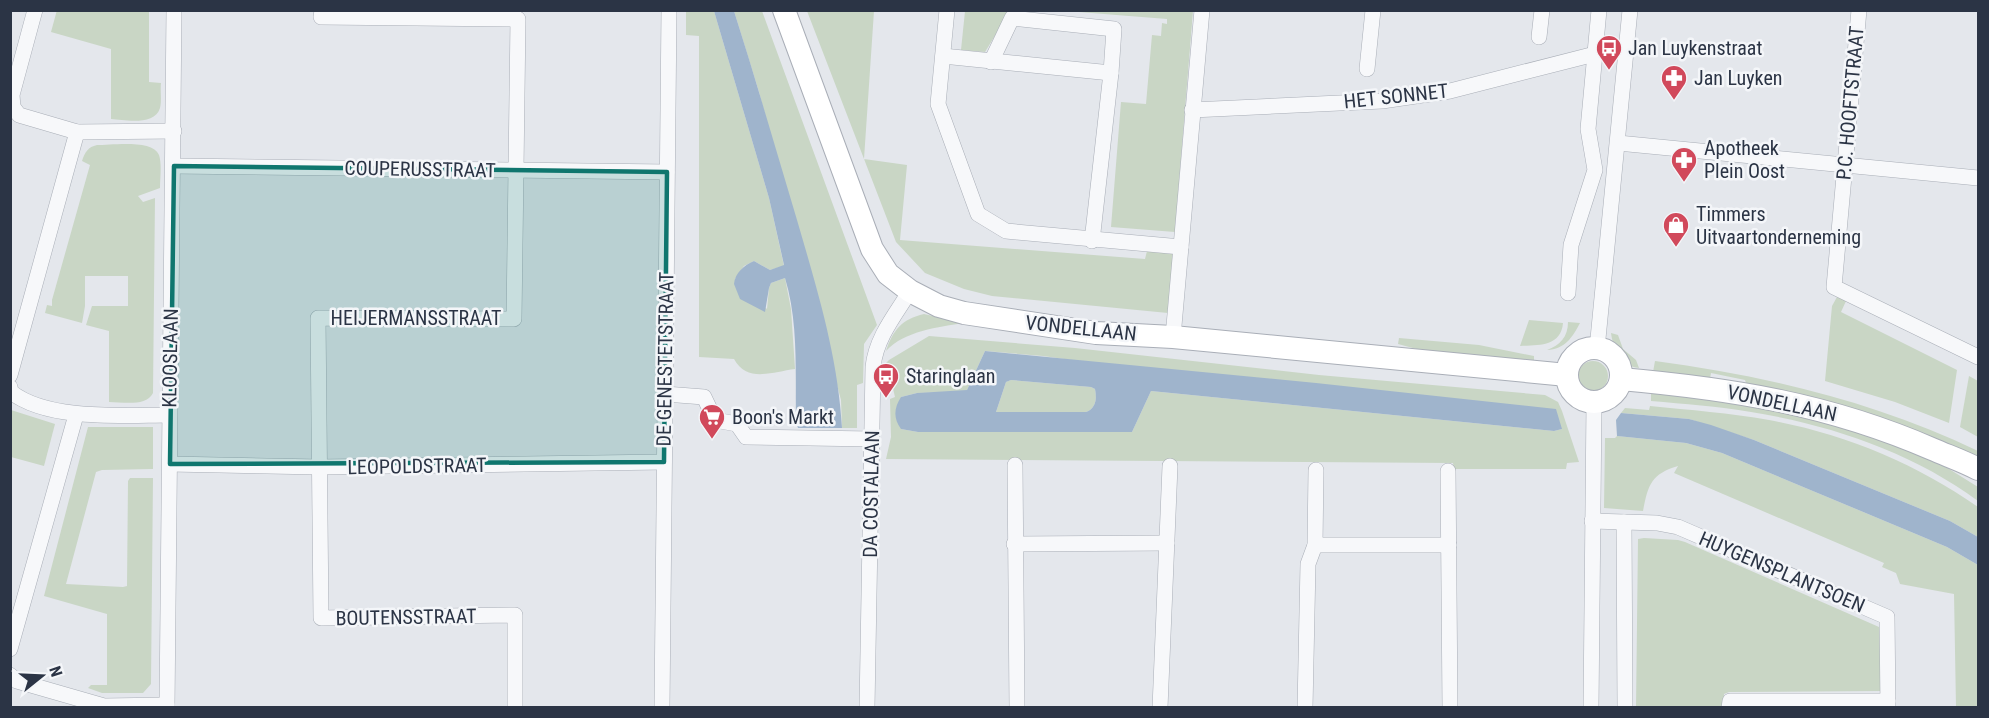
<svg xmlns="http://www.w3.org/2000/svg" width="1989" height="718" font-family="'Roboto Condensed',sans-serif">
  <rect width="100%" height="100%" fill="#e4e7ec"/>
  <g fill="#c9d6c5" fill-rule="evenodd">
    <path d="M57,10L149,11V82L161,83C160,90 162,101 160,108C155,126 125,120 111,119V49L51,32Z"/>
    <path d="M686,11H714L769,198L784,266L770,270L754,261L744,266L735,279L767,309L769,288L771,283L785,278L791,309L795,369C772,372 747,383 734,359L699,357V36L686,35Z"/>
    <polygon points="734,11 762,11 877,325 864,344 863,383 857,385 857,428 842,428 841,400 759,92"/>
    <polygon points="807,11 874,11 864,159 907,165 900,240 1145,259 1147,251 1173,254 1168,313 992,296 964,289 925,273 896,242"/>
    <polygon points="965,11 1010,11 985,52 961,50"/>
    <polygon points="1066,11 1193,11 1175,232 1111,227 1121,102 1146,104 1152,35 1161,36 1162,23 1167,24 1167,19"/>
    <path d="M97,145C112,145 153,139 159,155C162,164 160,178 160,188L138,196L143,202L155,198L153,393C146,407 123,402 109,402V331L86,325L92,306H128V276H85V306L82,323L45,313L47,305L52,306V300L90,165L82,161C85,152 88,147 97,145Z"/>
    <polygon points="1837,297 1846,301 1841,312 1957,370 1949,423 1895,402 1825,381 1832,306"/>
    <path d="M924,314L964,323C939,327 904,331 886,351C893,330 902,319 924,314Z"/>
    <path d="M1529,320L1563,323C1561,347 1538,345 1520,346Z"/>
    <path d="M1568,322L1580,323C1572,338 1565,349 1547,350C1560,345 1568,337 1568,322Z"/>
    <path d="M1611,333L1618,335L1623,349L1636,360L1639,368C1622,367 1613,349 1611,333Z"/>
    <path d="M929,336L1075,348L1319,375L1545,395L1558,402L1562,411L1579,462L1567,463L1566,469H1454L1453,463L886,459L891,437L890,399L895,397L890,376L885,377V364L889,360ZM985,351L1043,356L1562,429L1554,431L1151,391L1132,432H918L901,429V397L917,393L964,392L967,390Z"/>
    <polygon points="1399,338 1479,345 1534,356 1534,360 1439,355 1398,344"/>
    <circle cx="1593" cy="376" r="15"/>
    <path d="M1655,361C1767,376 1876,402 1978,451V461L1786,391L1746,383L1745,380L1711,373L1710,379L1653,372Z"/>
    <polygon points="1969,376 1978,381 1978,437 1960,427"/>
    <path d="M1011,380L1091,387L1095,389C1097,399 1096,408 1086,412H996L1006,382Z"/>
    <path d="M1651,392L1804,413L1933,459L1978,487V501C1912,452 1831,425 1751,412C1718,406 1684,404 1651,401Z"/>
    <path d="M1650,406C1690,410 1730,413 1769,420C1845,434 1915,463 1978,507V537L1950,521L1754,440L1689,419L1621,413L1625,408L1649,410Z"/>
    <polygon points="11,410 55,424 44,466 11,457"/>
    <polygon points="88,427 153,427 153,469 102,470 96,472 66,584 123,587 127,586 128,481 130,478 153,478 151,684 143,693 102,693 88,688 91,685 107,685 107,614 44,596"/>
    <path d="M1617,436L1686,443L1722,453L1947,547L1978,565V707H1956L1954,594L1900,584L1896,573L1882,567L1884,563L1674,473L1678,466C1651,474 1648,485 1643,511L1604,508L1605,438H1615Z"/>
    <polygon points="1644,538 1678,540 1685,542 1879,627 1881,629 1882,691 1729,692 1724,694 1724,707 1636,708 1638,539"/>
  </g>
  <g fill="#9fb4cc" fill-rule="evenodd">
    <path d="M714,11H734C756,80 776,150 797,220C817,289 838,356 842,428H798L796,422C795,375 799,324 785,278L771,283L769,288L765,312L740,299L734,284C735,273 744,265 754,261L770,270L784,265L769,198Z"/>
    <path d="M985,351L1316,383L1556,409L1562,429L1554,431L1151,391L1132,432H918L901,429C893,418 894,408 901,397L917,393L967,390ZM1011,380L1091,387L1095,389C1097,399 1096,408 1086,412H996L1006,382Z"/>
    <polygon points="1621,413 1689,419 1711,425 1754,440 1950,521 1978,537 1978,565 1947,547 1722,453 1686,443 1617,436 1616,420"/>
  </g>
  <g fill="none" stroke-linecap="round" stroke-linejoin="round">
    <g stroke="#a9aeb7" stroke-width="16">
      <g id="street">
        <polyline points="35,10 12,95 13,107 19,115 77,132 174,131"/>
        <polyline points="322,10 321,17 518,19 514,319 318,318 321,618 515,615 515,708"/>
        <polyline points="947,10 938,104 978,214 1006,231 1181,247"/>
        <polyline points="1859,10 1834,287 1978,357"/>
        <polyline points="1539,37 1542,10"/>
        <polyline points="943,56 1111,73 1092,241"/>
        <polyline points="991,62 1012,18 1114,29 1111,73"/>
        <polyline points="1367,69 1373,10"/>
        <polyline points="1192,110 1382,101 1450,91 1595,54"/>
        <polyline points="1618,143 1978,178"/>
        <polyline points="174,166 667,172"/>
        <polyline points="1568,293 1571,245 1595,170 1588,129 1599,10"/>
        <polyline points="1173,337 1202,10"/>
        <polyline points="1597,349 1630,10"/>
        <polyline points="10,375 77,132"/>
        <path d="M10,387L11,392C48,421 123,415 169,415"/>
        <polyline points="665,394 704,397 715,420 737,424 746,437 872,439"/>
        <polyline points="170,464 320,467 664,462"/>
        <polyline points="1015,465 1017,708"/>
        <polyline points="1448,471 1450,708"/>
        <polyline points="1592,521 1657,523 1678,527 1887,617 1888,708"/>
        <polyline points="1624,522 1625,708"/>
        <polyline points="1014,544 1167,543"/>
        <polyline points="1315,545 1449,545"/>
        <polyline points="10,649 76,415"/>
        <polyline points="10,675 17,681 104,706 167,705"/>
        <polyline points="167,708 174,10"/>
        <polyline points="662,708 669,10"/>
        <path d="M867,708L873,367C876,338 895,315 910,291"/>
        <polyline points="1160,708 1170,466"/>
        <polyline points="1305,708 1308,564 1315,545 1316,470"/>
        <polyline points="1591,708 1594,403"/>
        <polyline points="1729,708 1730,701 1888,701"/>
      </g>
    </g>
    <g stroke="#a9aeb7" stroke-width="24">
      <g id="secondary">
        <polyline points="784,10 872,249 888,274 910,291 939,306 964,313 1096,333 1173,337 1567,375"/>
        <circle cx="1594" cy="375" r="27"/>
        <path d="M1621,379C1733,389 1828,404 1932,449C1948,456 1963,461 1978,469"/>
      </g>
    </g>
    <use href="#street" stroke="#f7f8fa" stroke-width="15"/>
    <use href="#secondary" stroke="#fff" stroke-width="22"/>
  </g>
  <path fill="#0f766e" fill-opacity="0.2" stroke="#0f766e" stroke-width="4.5" stroke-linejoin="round" d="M174,166L667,172L664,462L170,464Z"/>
  <defs>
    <g id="bus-pin" transform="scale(1.35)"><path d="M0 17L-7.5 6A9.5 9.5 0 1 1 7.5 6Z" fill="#d1495b" stroke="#f4f6f9"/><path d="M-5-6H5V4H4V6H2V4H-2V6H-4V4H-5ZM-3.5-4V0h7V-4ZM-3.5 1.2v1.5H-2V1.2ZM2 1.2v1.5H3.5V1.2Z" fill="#fff"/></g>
    <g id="pharmacy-pin" transform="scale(1.35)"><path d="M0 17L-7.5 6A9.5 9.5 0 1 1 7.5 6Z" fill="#d1495b" stroke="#f4f6f9"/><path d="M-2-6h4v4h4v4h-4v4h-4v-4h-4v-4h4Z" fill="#fff"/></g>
    <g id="shop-pin" transform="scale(1.35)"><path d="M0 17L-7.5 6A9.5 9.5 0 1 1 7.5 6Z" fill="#d1495b" stroke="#f4f6f9"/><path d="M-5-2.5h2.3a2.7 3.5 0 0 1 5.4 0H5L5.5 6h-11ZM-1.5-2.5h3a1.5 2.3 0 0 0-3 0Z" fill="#fff"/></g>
    <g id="supermarket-pin" transform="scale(1.35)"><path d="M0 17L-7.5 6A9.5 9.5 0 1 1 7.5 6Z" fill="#d1495b" stroke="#f4f6f9"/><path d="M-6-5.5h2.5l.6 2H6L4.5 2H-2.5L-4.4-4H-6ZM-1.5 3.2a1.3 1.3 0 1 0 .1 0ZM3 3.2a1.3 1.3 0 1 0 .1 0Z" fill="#fff"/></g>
  </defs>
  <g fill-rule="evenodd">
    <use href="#bus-pin" x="1609" y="48"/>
    <use href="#pharmacy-pin" x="1674" y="78"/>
    <use href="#pharmacy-pin" x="1684" y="160"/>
    <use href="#shop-pin" x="1676" y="225"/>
    <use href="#bus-pin" x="886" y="376"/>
    <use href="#supermarket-pin" x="712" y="417"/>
  </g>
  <g text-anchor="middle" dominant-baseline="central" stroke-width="5" stroke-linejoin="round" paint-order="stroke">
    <g font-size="20" fill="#2b3445" stroke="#f4f6f9" text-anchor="start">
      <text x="1628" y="48">Jan Luykenstraat</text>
      <text x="1694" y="78">Jan Luyken</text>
      <text x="1704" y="148">Apotheek<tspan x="1704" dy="23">Plein Oost</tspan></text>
      <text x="1696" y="214">Timmers<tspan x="1696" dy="23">Uitvaartonderneming</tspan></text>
      <text x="906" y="376">Staringlaan</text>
      <text x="732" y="417">Boon's Markt</text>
    </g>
    <g font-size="20" fill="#2b3445" stroke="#f4f6f9">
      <text transform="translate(1396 96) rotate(-6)">HET SONNET</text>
      <text transform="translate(1850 103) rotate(-85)">P.C. HOOFTSTRAAT</text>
      <text transform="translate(420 169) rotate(1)">COUPERUSSTRAAT</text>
      <text x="416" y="318">HEIJERMANSSTRAAT</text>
      <text transform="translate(1081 328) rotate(6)">VONDELLAAN</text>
      <text transform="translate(170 358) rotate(-89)">KLOOSLAAN</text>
      <text transform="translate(665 359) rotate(-89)">DE GENESTETSTRAAT</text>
      <text transform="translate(1782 403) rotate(12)">VONDELLAAN</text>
      <text transform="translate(417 466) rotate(-1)">LEOPOLDSTRAAT</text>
      <text transform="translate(871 494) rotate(-89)">DA COSTALAAN</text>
      <text transform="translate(1782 572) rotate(23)">HUYGENSPLANTSOEN</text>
      <text transform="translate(406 617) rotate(-1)">BOUTENSSTRAAT</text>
    </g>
  </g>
  <rect width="1989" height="718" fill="none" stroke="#2b3445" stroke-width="24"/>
  <g transform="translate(42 676) rotate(72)" stroke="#f4f6f9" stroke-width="4.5" paint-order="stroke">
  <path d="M0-4.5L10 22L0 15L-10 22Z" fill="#2b3445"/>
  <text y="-9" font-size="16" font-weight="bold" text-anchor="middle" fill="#2b3445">N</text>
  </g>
</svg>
